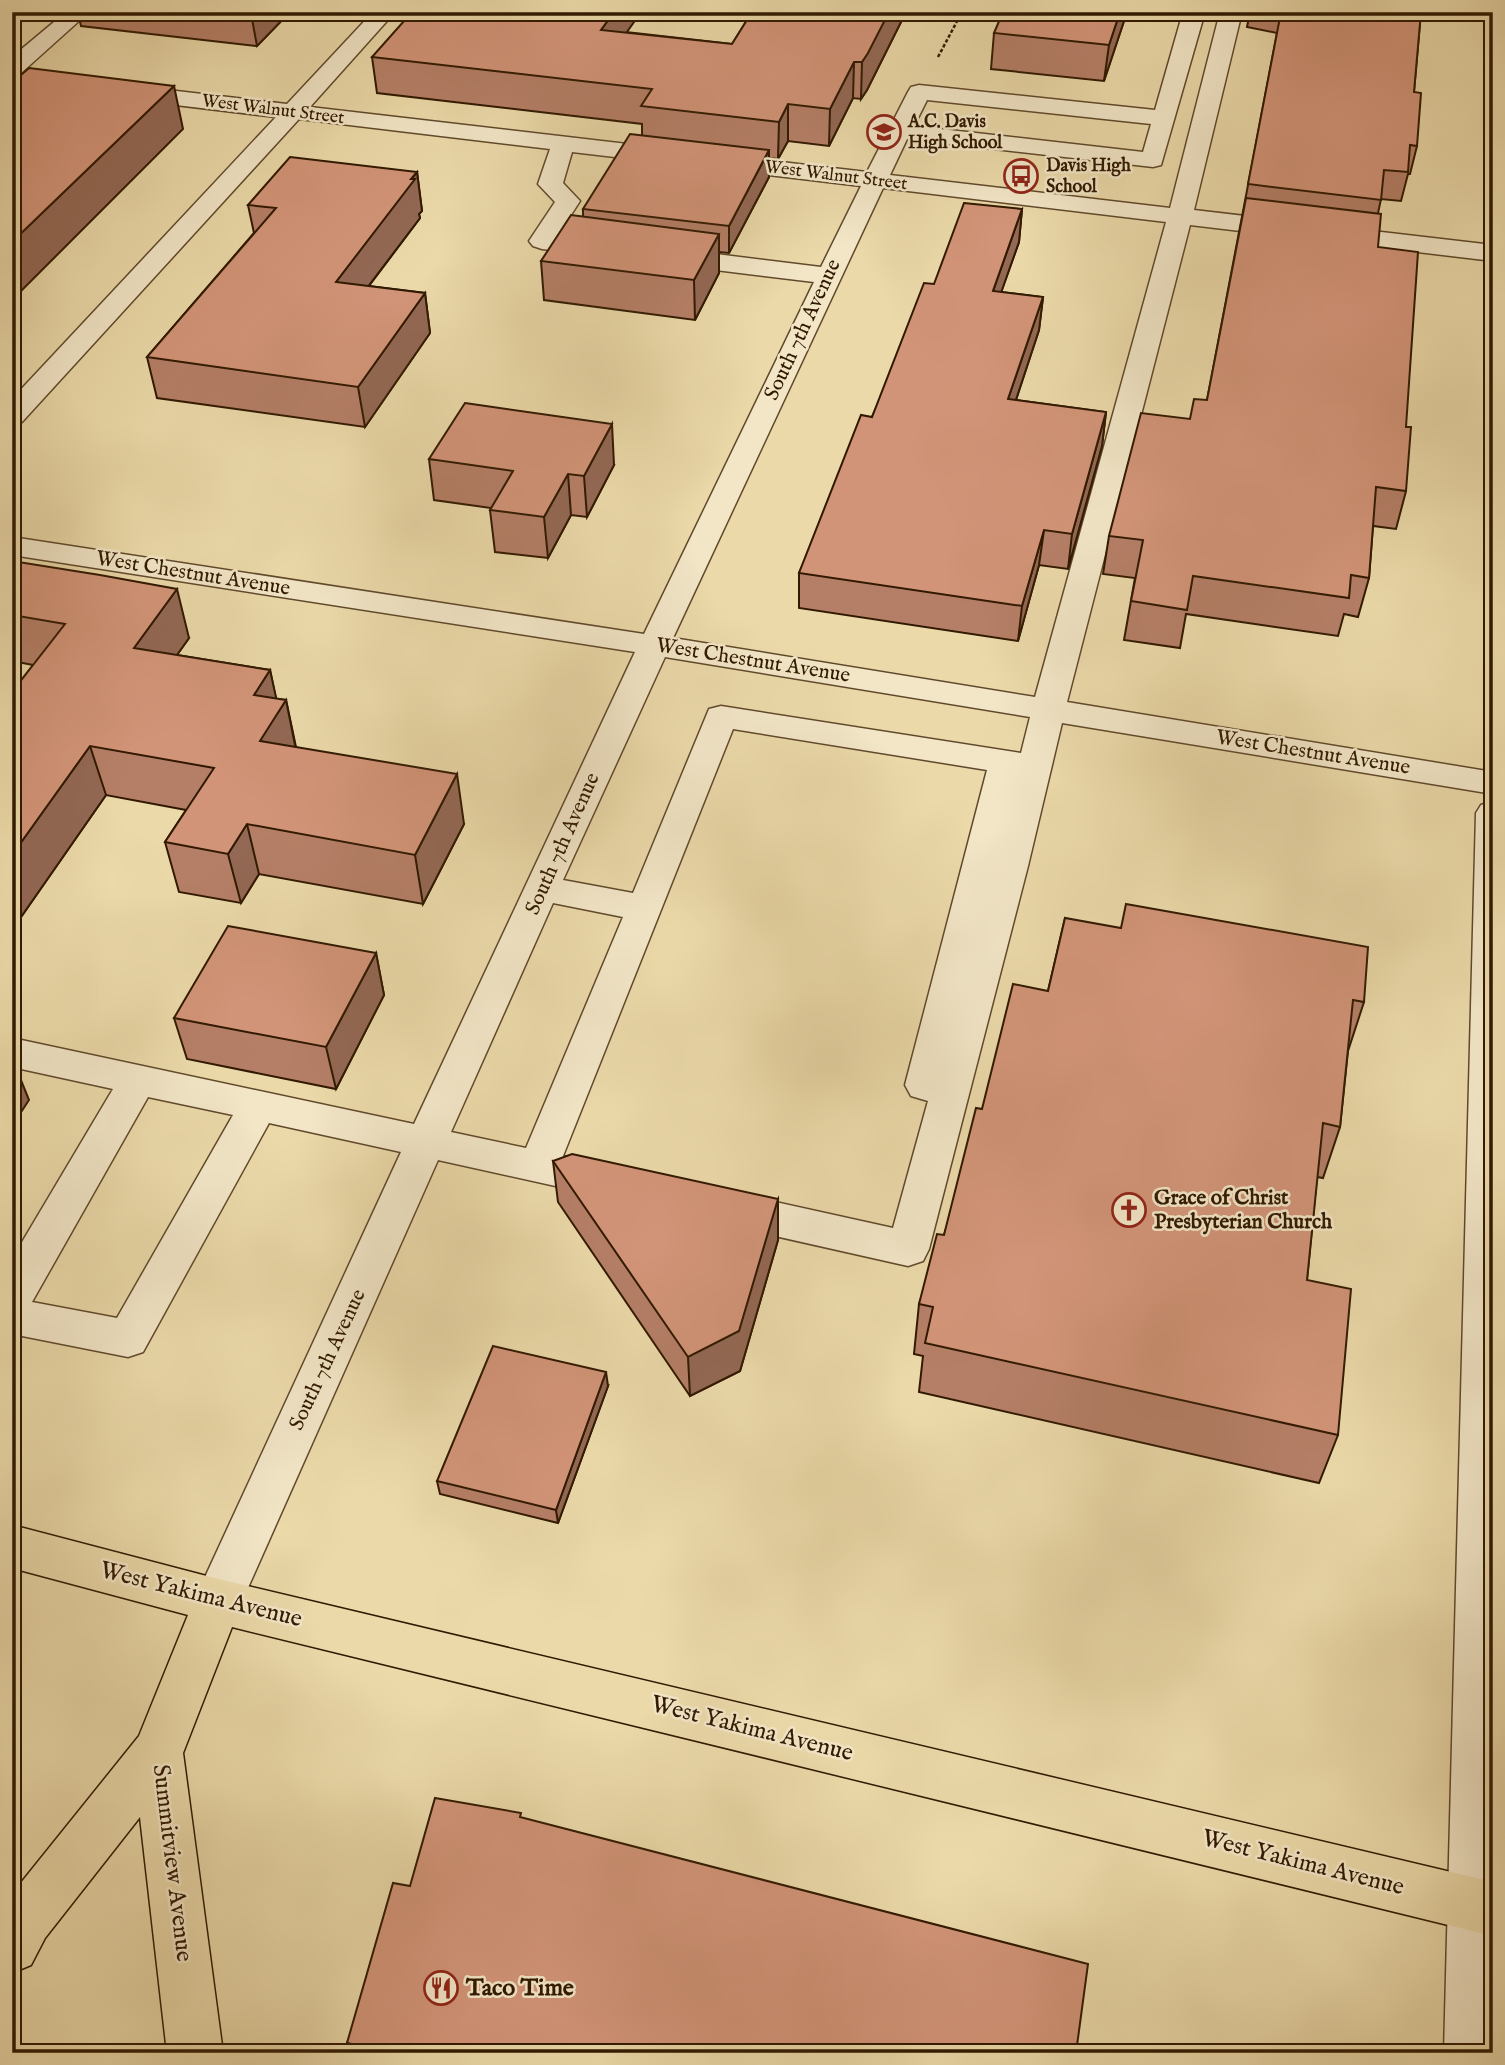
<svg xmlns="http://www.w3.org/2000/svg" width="1505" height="2065" font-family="'IM FELL English',serif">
  <rect width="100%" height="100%" fill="#ebd9a9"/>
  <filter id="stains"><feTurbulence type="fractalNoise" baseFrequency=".00286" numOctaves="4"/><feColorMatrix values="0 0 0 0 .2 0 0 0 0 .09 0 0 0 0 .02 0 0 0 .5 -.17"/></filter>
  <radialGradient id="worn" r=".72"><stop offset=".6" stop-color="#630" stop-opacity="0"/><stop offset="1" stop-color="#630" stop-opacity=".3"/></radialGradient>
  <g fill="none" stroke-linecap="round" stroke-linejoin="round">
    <g stroke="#60492b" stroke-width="3">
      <g id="minor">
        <polygon points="66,12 89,12 20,74 12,76 12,57"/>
        <path d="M373,12H395L310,107L867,172L908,92L911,87L919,85L1155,110L1183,12H1205L1161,165L1153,167L907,139L890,175L1170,208L1220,12H1242L1194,210L1493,245V261L1190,225L1067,702L1493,772V794L1062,723L1028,866L929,1249L923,1261L908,1266L726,1225L711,1220L705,1208L711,1196L726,1191L893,1228L928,1101L911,1096L905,1085L987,770L733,729L563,1156L620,1170L626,1181L620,1192L605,1197L438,1160L235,1617L218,1623L201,1617L194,1601L401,1152L269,1123L143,1352L128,1357L12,1334V1259L113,1089L12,1067V1038L414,1124L635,652L12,555V537L644,634L814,282L667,264L658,261L654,256L658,251L667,248L821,267L861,186L572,152L563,183L580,201L558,235L613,243L617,248L613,253L604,256L542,249L533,246L529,241L555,202L538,184L550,149L299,119L22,422L12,424V399L276,117L125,99L117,97L114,92L117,87L125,85L287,104ZM927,100L1151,124L1143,152L914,126ZM883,188L1166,222L1035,697L673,638ZM665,657L1030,717L1021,753L721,706L709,709L633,893L563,880ZM553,903L623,917L526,1148L451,1132ZM148,1097L233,1115L117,1318L32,1302Z"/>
        <polygon points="1493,801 1493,2053 1444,2053 1476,813 1481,805"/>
      </g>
    </g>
    <g stroke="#311901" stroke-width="3">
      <polygon id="major" points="12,1525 218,1579 1493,1882 1493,1936 232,1627 183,1753 223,2053 167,2053 140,1817 45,1938 31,1965 12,1973 12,1894 139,1736 188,1615 12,1568"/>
    </g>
    <polyline stroke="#311901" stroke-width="2.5" stroke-dasharray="3.5 2" stroke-linecap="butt" points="938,57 962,12"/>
    <use href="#minor" fill="#f2e6c7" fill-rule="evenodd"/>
    <use href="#major" fill="#ebd9a9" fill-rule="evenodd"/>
  </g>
  <g fill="#b57f67" stroke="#311901" stroke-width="2">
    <polygon points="78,12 290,12 257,46 81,26"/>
    <polygon points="752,12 906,12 867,90 861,99 853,98 829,146 788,141 778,159 769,158 769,177 729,253 719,252 719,273 695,320 544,300 541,261 583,217 583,209 642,136 642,124 377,93 372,57 626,32 732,44"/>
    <polygon points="1127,12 1104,81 991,69 994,33"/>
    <polygon points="1250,12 1421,12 1414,92 1417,146 1410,174 1408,174 1401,201 1381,199 1378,213 1378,247 1406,427 1406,491 1396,529 1373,526 1369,578 1358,617 1344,614 1338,636 1186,614 1180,648 1124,640 1135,578 1103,574 1109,536 1190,419 1207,400 1277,33 1247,27"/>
    <polygon points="417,172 422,211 419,214 420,218 369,286 425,293 430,333 365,427 157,398 147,357 254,233 248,205"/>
    <polygon points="1022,209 1019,242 1001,292 1043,297 1039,330 1016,400 1106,412 1102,446 1068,569 1039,565 1018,641 799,608 799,573 934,284"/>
    <polygon points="429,459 614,465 587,517 571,515 548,558 495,552 490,510 491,508 434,500"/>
    <polygon points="12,561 189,638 177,655 270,670 276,699 286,700 296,747 464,824 423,904 259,874 241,903 179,892 165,842 186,810 106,795 21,917 17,917 12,923 12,692 33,665 12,661"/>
    <polygon points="1065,918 1364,1002 1348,1051 1340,1127 1323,1178 1317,1177 1307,1280 1338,1435 1319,1483 919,1392 923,1356 914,1354 919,1304 944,1235 982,1109 1048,991"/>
    <polygon points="376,953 384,995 336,1089 187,1059 174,1018"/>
    <polygon points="553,1161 778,1240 740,1371 690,1396 558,1202"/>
    <polygon points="608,1386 558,1523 440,1494 437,1481"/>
    <polygon points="522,1818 1076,2053 352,2053 347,2043 410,1886"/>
  </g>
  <g fill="#936854" stroke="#311901" stroke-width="2">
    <polygon points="258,12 290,12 257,46 252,19"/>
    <polygon points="614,12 641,12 603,66 601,30"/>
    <polygon points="889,12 906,12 867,90 861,99 862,62"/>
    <polygon points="1120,12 1127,12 1104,81 1109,45"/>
    <polygon points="854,62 853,98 829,146 830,109"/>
    <polygon points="174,86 183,129 12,300 12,242"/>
    <polygon points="788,104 788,141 778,159 779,122"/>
    <polygon points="769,150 769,177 729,253 729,226"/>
    <polygon points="417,172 422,211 419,214 420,218 342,321 336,282"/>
    <polygon points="1022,209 1019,242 990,324 993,291"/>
    <polygon points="719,234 719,273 695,320 694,280"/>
    <polygon points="425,293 430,333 365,427 358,387"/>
    <polygon points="1043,297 1039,330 1005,433 1008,399"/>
    <polygon points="1106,412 1102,446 1068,569 1072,534"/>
    <polygon points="612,424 614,465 587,517 584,476"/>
    <polygon points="568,474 571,515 548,558 544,517"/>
    <polygon points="1044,530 1039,565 1018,641 1022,606"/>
    <polygon points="177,589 189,638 147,697 134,648"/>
    <polygon points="270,670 279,711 286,700 296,750 260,741 254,695"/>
    <polygon points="90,746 106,795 21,917 12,893 12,855"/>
    <polygon points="457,774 464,824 423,904 415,855"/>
    <polygon points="247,824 259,874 241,903 228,854"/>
    <polygon points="12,905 17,917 12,923"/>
    <polygon points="376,953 384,995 336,1089 326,1047"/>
    <polygon points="12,1058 29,1100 12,1126"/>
    <polygon points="778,1199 778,1240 740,1371 690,1396 688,1357"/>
    <polygon points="606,1372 608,1386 558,1523 556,1510"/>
    <polygon points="12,1722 18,1734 12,1739"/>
  </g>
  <g fill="#d29478" stroke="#311901" stroke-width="2">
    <polygon points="193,12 258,12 252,19"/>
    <polygon points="412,12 614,12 601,30 732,44 752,12 889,12 868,53 862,62 854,62 830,109 788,104 779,122 641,106 652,89 372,57"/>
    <polygon points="1003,12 1120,12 1109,45 994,33"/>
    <polygon points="1281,12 1421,12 1414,92 1421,93 1417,146 1410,145 1408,172 1384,170 1381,200 1248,184"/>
    <polygon points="29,68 174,86 12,242 12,83"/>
    <polygon points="630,134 769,150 729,226 583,209"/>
    <polygon points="290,157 417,172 411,179 415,179 336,282 425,293 358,387 147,357 276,208 248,205"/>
    <polygon points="1246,198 1381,214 1378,247 1418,252 1406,427 1411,427 1406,491 1376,487 1369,578 1351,575 1349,598 1193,576 1187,610 1131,601 1143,540 1109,536 1141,413 1190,419 1194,399 1207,400"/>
    <polygon points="964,203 1022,209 993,291 1043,297 1008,399 1106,412 1072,534 1044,530 1022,606 799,573 861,415 872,417 924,283 934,284"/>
    <polygon points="571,215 719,234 694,280 541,261"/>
    <polygon points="465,403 612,424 584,476 568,474 544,517 490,510 513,471 429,459"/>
    <polygon points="12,561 100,575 177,589 134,648 270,670 254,695 286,700 260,741 457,774 415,855 247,824 228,854 165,842 214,768 90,746 12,855 12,692 65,624 12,615"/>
    <polygon points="1126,904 1368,947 1364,1002 1353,1000 1340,1127 1323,1123 1307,1280 1351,1289 1338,1435 925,1343 933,1307 919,1304 937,1234 944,1235 976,1108 982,1109 1013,984 1048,991 1065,918 1121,928"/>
    <polygon points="228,926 376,953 326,1047 174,1018"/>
    <polygon points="572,1154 778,1199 739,1331 688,1357 553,1161"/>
    <polygon points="493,1346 606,1372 556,1510 437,1481"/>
    <polygon points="435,1798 521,1813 520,1817 1088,1964 1076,2053 386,2053 386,2051 347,2043 393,1883 410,1886"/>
  </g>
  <defs>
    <g id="school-ring" transform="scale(1.75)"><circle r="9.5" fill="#f2e6c7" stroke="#8f2418" stroke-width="1.5"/><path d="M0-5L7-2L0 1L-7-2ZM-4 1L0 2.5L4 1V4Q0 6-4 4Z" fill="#8f2418"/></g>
    <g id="bus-ring" transform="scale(1.75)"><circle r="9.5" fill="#f2e6c7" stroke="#8f2418" stroke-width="1.5"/><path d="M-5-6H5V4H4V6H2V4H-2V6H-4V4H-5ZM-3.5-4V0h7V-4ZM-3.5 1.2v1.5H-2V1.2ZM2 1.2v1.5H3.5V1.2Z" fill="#8f2418"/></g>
    <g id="church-ring" transform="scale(1.75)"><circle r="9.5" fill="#f2e6c7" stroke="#8f2418" stroke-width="1.5"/><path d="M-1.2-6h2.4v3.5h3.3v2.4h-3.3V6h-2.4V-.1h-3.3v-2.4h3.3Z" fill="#8f2418"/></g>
    <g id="restaurant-ring" transform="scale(1.75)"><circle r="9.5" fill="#f2e6c7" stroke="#8f2418" stroke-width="1.5"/><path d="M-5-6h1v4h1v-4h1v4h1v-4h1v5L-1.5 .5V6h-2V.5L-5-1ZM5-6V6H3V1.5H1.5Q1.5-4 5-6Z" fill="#8f2418"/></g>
  </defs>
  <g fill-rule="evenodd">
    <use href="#school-ring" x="884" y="132"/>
    <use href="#bus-ring" x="1021" y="176"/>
    <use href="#church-ring" x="1129" y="1210"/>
    <use href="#restaurant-ring" x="441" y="1988"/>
  </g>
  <g text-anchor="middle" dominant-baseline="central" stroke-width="5" stroke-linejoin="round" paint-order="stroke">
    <g font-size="18" fill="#311901" stroke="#f2e6c7">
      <text transform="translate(273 110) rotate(7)">West Walnut Street</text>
      <text transform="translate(836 176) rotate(7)">West Walnut Street</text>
    </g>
    <g font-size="18" font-weight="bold" fill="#311901" stroke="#f2e6c7" text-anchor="start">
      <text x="908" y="122">A.C. Davis<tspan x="908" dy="21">High School</tspan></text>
      <text x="1046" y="166">Davis High<tspan x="1046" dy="21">School</tspan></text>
    </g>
    <g font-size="21" fill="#311901" stroke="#f2e6c7">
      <text transform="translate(803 330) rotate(-65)">South 7th Avenue</text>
      <text transform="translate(193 574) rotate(9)">West Chestnut Avenue</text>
      <text transform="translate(753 661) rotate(9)">West Chestnut Avenue</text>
      <text transform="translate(1313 753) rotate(9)">West Chestnut Avenue</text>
      <text transform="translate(563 844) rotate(-66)">South 7th Avenue</text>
      <text transform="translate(328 1360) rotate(-65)">South 7th Avenue</text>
    </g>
    <g font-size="21" font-weight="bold" fill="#311901" stroke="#f2e6c7" text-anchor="start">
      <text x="1154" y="1198">Grace of Christ<tspan x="1154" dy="24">Presbyterian Church</tspan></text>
    </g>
    <g font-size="24" fill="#311901" stroke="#f2e6c7">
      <text transform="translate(201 1595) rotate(14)">West Yakima Avenue</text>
      <text transform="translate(752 1729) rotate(14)">West Yakima Avenue</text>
      <text transform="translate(172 1863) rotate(83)">Summitview Avenue</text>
      <text transform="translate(1303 1863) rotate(14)">West Yakima Avenue</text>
    </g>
    <g font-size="24" font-weight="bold" fill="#311901" stroke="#f2e6c7" text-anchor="start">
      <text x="466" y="1988">Taco Time</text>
    </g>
  </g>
  <rect width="1505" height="2065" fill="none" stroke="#ebd9a9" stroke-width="42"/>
  <rect x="14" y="14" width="1477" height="2037" fill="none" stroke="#311901" stroke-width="3.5"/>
  <rect x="21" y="21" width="1463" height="2023" fill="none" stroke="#311901" stroke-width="2"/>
  <rect width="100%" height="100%" filter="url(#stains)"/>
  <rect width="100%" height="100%" fill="url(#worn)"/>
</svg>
